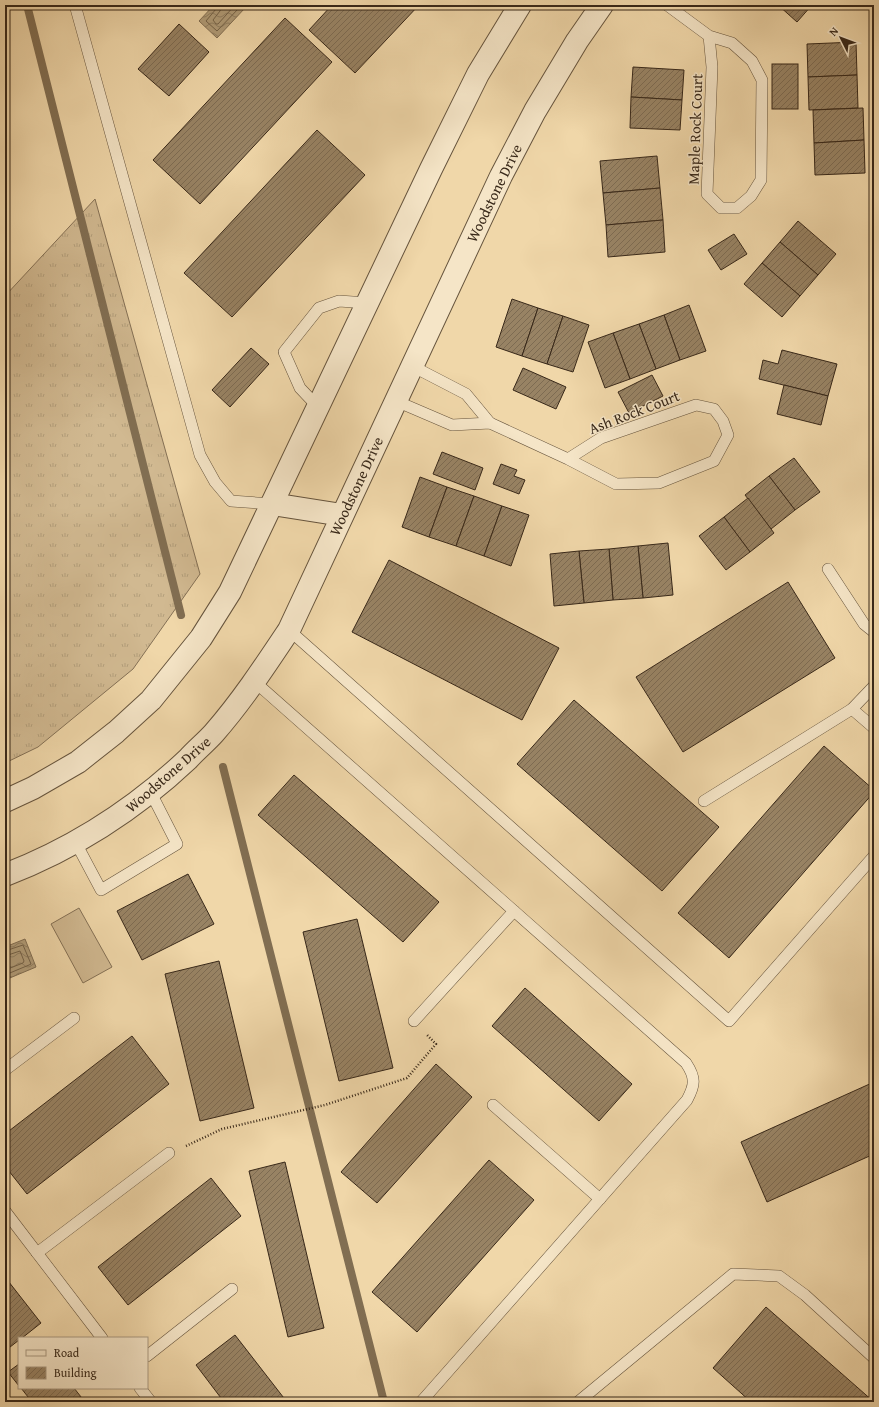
<svg xmlns="http://www.w3.org/2000/svg" width="879" height="1407" font-family="'Gentium Book Plus',serif">
  <defs>
    <pattern id="grass-tufts" width="24" height="20" patternUnits="userSpaceOnUse"><rect width="24" height="20" fill="#d1b991"/><path d="M3 7l-1-3M5 7V3M7 7l1-3M15 17l-1-3M17 17v-4M19 17l1-3" fill="none" stroke="#b49f7c"/></pattern>
    <pattern id="water-waves" width="16" height="10" patternUnits="userSpaceOnUse"><rect width="16" height="10" fill="#b19c78"/><path d="M0 5q4-4 8 0t8 0" fill="none" stroke="#917f62"/></pattern>
    <pattern id="building-hatch" width="6" height="6" patternUnits="userSpaceOnUse"><rect width="6" height="6" fill="#988364"/><path d="M-1 1l2-2M0 6l6-6M5 7l2-2" fill="none" stroke="#7d6b52"/></pattern>
  </defs>
  <rect width="100%" height="100%" fill="#f0d7a9"/>
  <filter id="stains"><feTurbulence type="fractalNoise" baseFrequency=".005" numOctaves="4"/><feColorMatrix values="0 0 0 0 .2 0 0 0 0 .09 0 0 0 0 .02 0 0 0 .5 -.17"/></filter>
  <radialGradient id="worn" r=".72"><stop offset=".6" stop-color="#630" stop-opacity="0"/><stop offset="1" stop-color="#630" stop-opacity=".3"/></radialGradient>
  <polygon fill="url(#grass-tufts)" stroke="#847055" points="95,199 200,574 133,669 38,747 5,763 5,296"/>
  <polygon fill="#d1b991" stroke="#847055" points="79,908 112,967 83,983 51,924"/>
  <g fill="url(#water-waves)" stroke="#816e52">
    <polygon points="214,5 242,5 245,8 217,38 199,21"/>
    <polygon points="25,939 36,967 5,980 5,947"/>
  </g>
  <g fill="none" stroke-linecap="round" stroke-linejoin="round">
    <g stroke="#746248" stroke-width="1">
      <polyline points="217,5 216,9 206,21 217,31 239,8 240,5"/>
      <polyline points="222,5 220,11 213,20 216,24 218,24 235,5"/>
      <polyline points="5,951 23,945 31,964 29,965 5,975"/>
      <polyline points="5,956 20,951 24,961 23,963 5,970"/>
    </g>
    <g stroke="#816e52" stroke-width="8">
      <polyline points="27,5 181,615"/>
      <polyline points="223,767 384,1402"/>
    </g>
  </g>
  <g fill="url(#building-hatch)" stroke="#382819">
    <polygon points="332,5 419,5 355,73 309,30"/>
    <polygon points="778,5 812,5 797,22"/>
    <polygon points="285,18 332,62 200,204 153,160"/>
    <polygon points="179,24 209,52 169,96 138,69"/>
    <polygon points="856,42 857,75 808,77 807,44"/>
    <rect x="772" y="64" width="26" height="45"/>
    <polygon points="633,67 684,70 682,100 631,97"/>
    <polygon points="857,75 858,108 809,110 808,77"/>
    <polygon points="631,97 682,100 680,130 630,128"/>
    <polygon points="863,108 864,140 814,143 813,110"/>
    <polygon points="317,130 365,175 232,317 184,273"/>
    <polygon points="864,140 865,173 815,175 814,143"/>
    <polygon points="657,156 660,188 603,193 600,161"/>
    <polygon points="660,188 663,220 606,225 603,193"/>
    <polygon points="663,220 665,252 608,257 606,225"/>
    <polygon points="798,221 836,254 818,275 780,242"/>
    <polygon points="734,234 747,254 721,270 708,250"/>
    <polygon points="780,242 818,275 800,296 762,263"/>
    <polygon points="762,263 800,296 782,317 744,284"/>
    <polygon points="512,299 538,308 522,356 496,347"/>
    <polygon points="689,305 706,351 680,360 664,315"/>
    <polygon points="538,308 563,316 547,364 522,356"/>
    <polygon points="664,315 680,360 656,369 639,324"/>
    <polygon points="563,316 589,325 573,372 547,364"/>
    <polygon points="639,324 656,369 630,379 613,333"/>
    <polygon points="613,333 630,379 605,388 588,342"/>
    <polygon points="251,348 269,364 230,407 212,390"/>
    <polygon points="782,350 837,364 828,396 759,379 763,360 778,364"/>
    <polygon points="523,368 566,387 556,409 513,390"/>
    <polygon points="652,375 663,396 629,413 618,392"/>
    <polygon points="784,385 828,396 821,425 777,414"/>
    <polygon points="442,452 483,468 475,490 433,474"/>
    <polygon points="794,458 820,492 795,510 769,476"/>
    <polygon points="501,464 517,470 514,476 525,480 519,494 493,484"/>
    <polygon points="769,476 795,510 771,529 745,495"/>
    <polygon points="420,477 447,487 429,537 402,527"/>
    <polygon points="447,487 474,496 456,546 429,537"/>
    <polygon points="474,496 502,506 484,556 456,546"/>
    <polygon points="748,498 774,533 750,552 724,517"/>
    <polygon points="502,506 529,515 511,566 484,556"/>
    <polygon points="724,517 750,552 726,570 699,536"/>
    <polygon points="668,543 673,595 643,598 638,546"/>
    <polygon points="638,546 643,598 613,600 609,549"/>
    <polygon points="609,549 613,600 584,603 579,551"/>
    <polygon points="579,551 584,603 554,606 550,554"/>
    <polygon points="389,560 559,648 522,720 352,632"/>
    <polygon points="788,582 835,658 683,752 636,677"/>
    <polygon points="574,700 719,827 662,891 517,764"/>
    <polygon points="824,746 874,790 874,792 729,958 678,913"/>
    <polygon points="294,775 439,902 403,942 258,815"/>
    <polygon points="188,874 214,924 142,960 117,911"/>
    <polygon points="357,919 393,1068 339,1081 303,932"/>
    <polygon points="219,961 254,1108 200,1121 165,974"/>
    <polygon points="525,988 632,1084 599,1121 492,1026"/>
    <polygon points="132,1036 169,1084 27,1194 5,1166 5,1134"/>
    <polygon points="436,1064 472,1097 377,1203 341,1172"/>
    <polygon points="874,1082 874,1154 767,1202 741,1142"/>
    <polygon points="489,1160 534,1200 417,1332 372,1292"/>
    <polygon points="285,1162 324,1328 288,1337 249,1171"/>
    <polygon points="211,1178 241,1216 128,1305 98,1267"/>
    <polygon points="5,1277 41,1323 22,1338 19,1338 19,1340 5,1351"/>
    <polygon points="766,1307 874,1402 751,1402 713,1368"/>
    <polygon points="235,1335 287,1402 224,1402 196,1365"/>
    <polygon points="19,1364 19,1386 8,1372"/>
    <polygon points="21,1388 74,1388 85,1402 32,1402"/>
  </g>
  <g fill="none" stroke-linecap="round" stroke-linejoin="round">
    <g stroke="#66543d" stroke-width="12">
      <g id="service">
        <polyline points="75,5 200,455 215,482 231,501 272,504"/>
        <polyline points="667,5 709,36 732,43 752,61 762,80 761,180 751,196 737,208 721,208 707,194 712,67 709,36"/>
        <polyline points="412,366 466,394 490,423"/>
        <polyline points="396,401 452,425 490,423 568,459 616,484 659,483 714,461 728,435 723,421 714,409 696,405 601,438 568,459"/>
        <polyline points="318,407 300,388 284,352 319,308 339,301 367,303"/>
        <polyline points="828,569 864,624 874,632"/>
        <polyline points="289,630 729,1021 874,856"/>
        <path d="M255,682L686,1063C696,1078 695,1085 687,1100L421,1402"/>
        <polyline points="852,709 874,728"/>
        <polyline points="704,801 852,709 874,686"/>
        <polyline points="76,843 101,890 177,844 150,791"/>
        <polyline points="414,1021 514,911"/>
        <polyline points="5,1070 74,1018"/>
        <polyline points="493,1105 600,1199"/>
        <polyline points="5,1211 102,1338"/>
        <polyline points="37,1253 169,1153"/>
        <polyline points="147,1356 232,1289"/>
        <polyline points="140,1388 151,1402"/>
        <polyline points="578,1402 733,1274 779,1276 805,1295 874,1358"/>
      </g>
    </g>
    <g stroke="#66543d" stroke-width="24">
      <g id="minor">
        <polyline points="272,504 342,515"/>
        <polyline points="5,801 33,788 78,762 116,732 151,700 201,638 230,592 431,169 478,74 520,5"/>
        <path d="M5,875C75,848 134,810 188,759C196,750 206,742 214,733C242,701 265,666 289,630L501,176L535,111L577,41L602,5"/>
      </g>
    </g>
    <polyline stroke="#382819" stroke-width="2.5" stroke-dasharray="1 2" stroke-linecap="butt" points="186,1146 222,1129 325,1105 407,1078 436,1044 427,1035"/>
    <use href="#service" stroke="#f5e5c7" stroke-width="11"/>
    <use href="#minor" stroke="#f5e5c7" stroke-width="22"/>
  </g>
  <g text-anchor="middle" dominant-baseline="central" stroke-width="3" stroke-linejoin="round" paint-order="stroke">
    <g font-size="15" fill="#382819" stroke="#f5e5c7">
      <text transform="translate(695 129) rotate(-88)">Maple Rock Court</text>
      <text transform="translate(494 193) rotate(-64)">Woodstone Drive</text>
      <text transform="translate(634 412) rotate(-21)">Ash Rock Court</text>
      <text transform="translate(356 486) rotate(-65)">Woodstone Drive</text>
      <text transform="translate(168 774) rotate(-41)">Woodstone Drive</text>
    </g>
  </g>
  <rect width="879" height="1407" fill="none" stroke="#f0d7a9" stroke-width="20"/>
  <rect x="6" y="6" width="867" height="1395" fill="none" stroke="#382819" stroke-width="2"/>
  <rect x="10" y="10" width="859" height="1387" fill="none" stroke="#382819"/>
  <rect x="18" y="1337" width="130" height="52" fill="#f5e5c7" stroke="#a99981"/>
  <rect x="26" y="1350" width="20" height="6" fill="#f5e5c7" stroke="#a99981"/>
  <text x="54" y="1357" font-size="12" fill="#382819">Road</text>
  <rect x="26" y="1367" width="20" height="12" fill="url(#building-hatch)" stroke="#a99981"/>
  <text x="54" y="1377" font-size="12" fill="#382819">Building</text>
  <g transform="translate(841 38) rotate(312)" stroke="#f5e5c7" stroke-width="3" paint-order="stroke">
  <path d="M0-3L7 15L0 10L-7 15Z" fill="#382819"/>
  <text y="-6" font-size="11" font-weight="bold" text-anchor="middle" fill="#382819">N</text>
  </g>
  <rect width="100%" height="100%" filter="url(#stains)"/>
  <rect width="100%" height="100%" fill="url(#worn)"/>
</svg>
